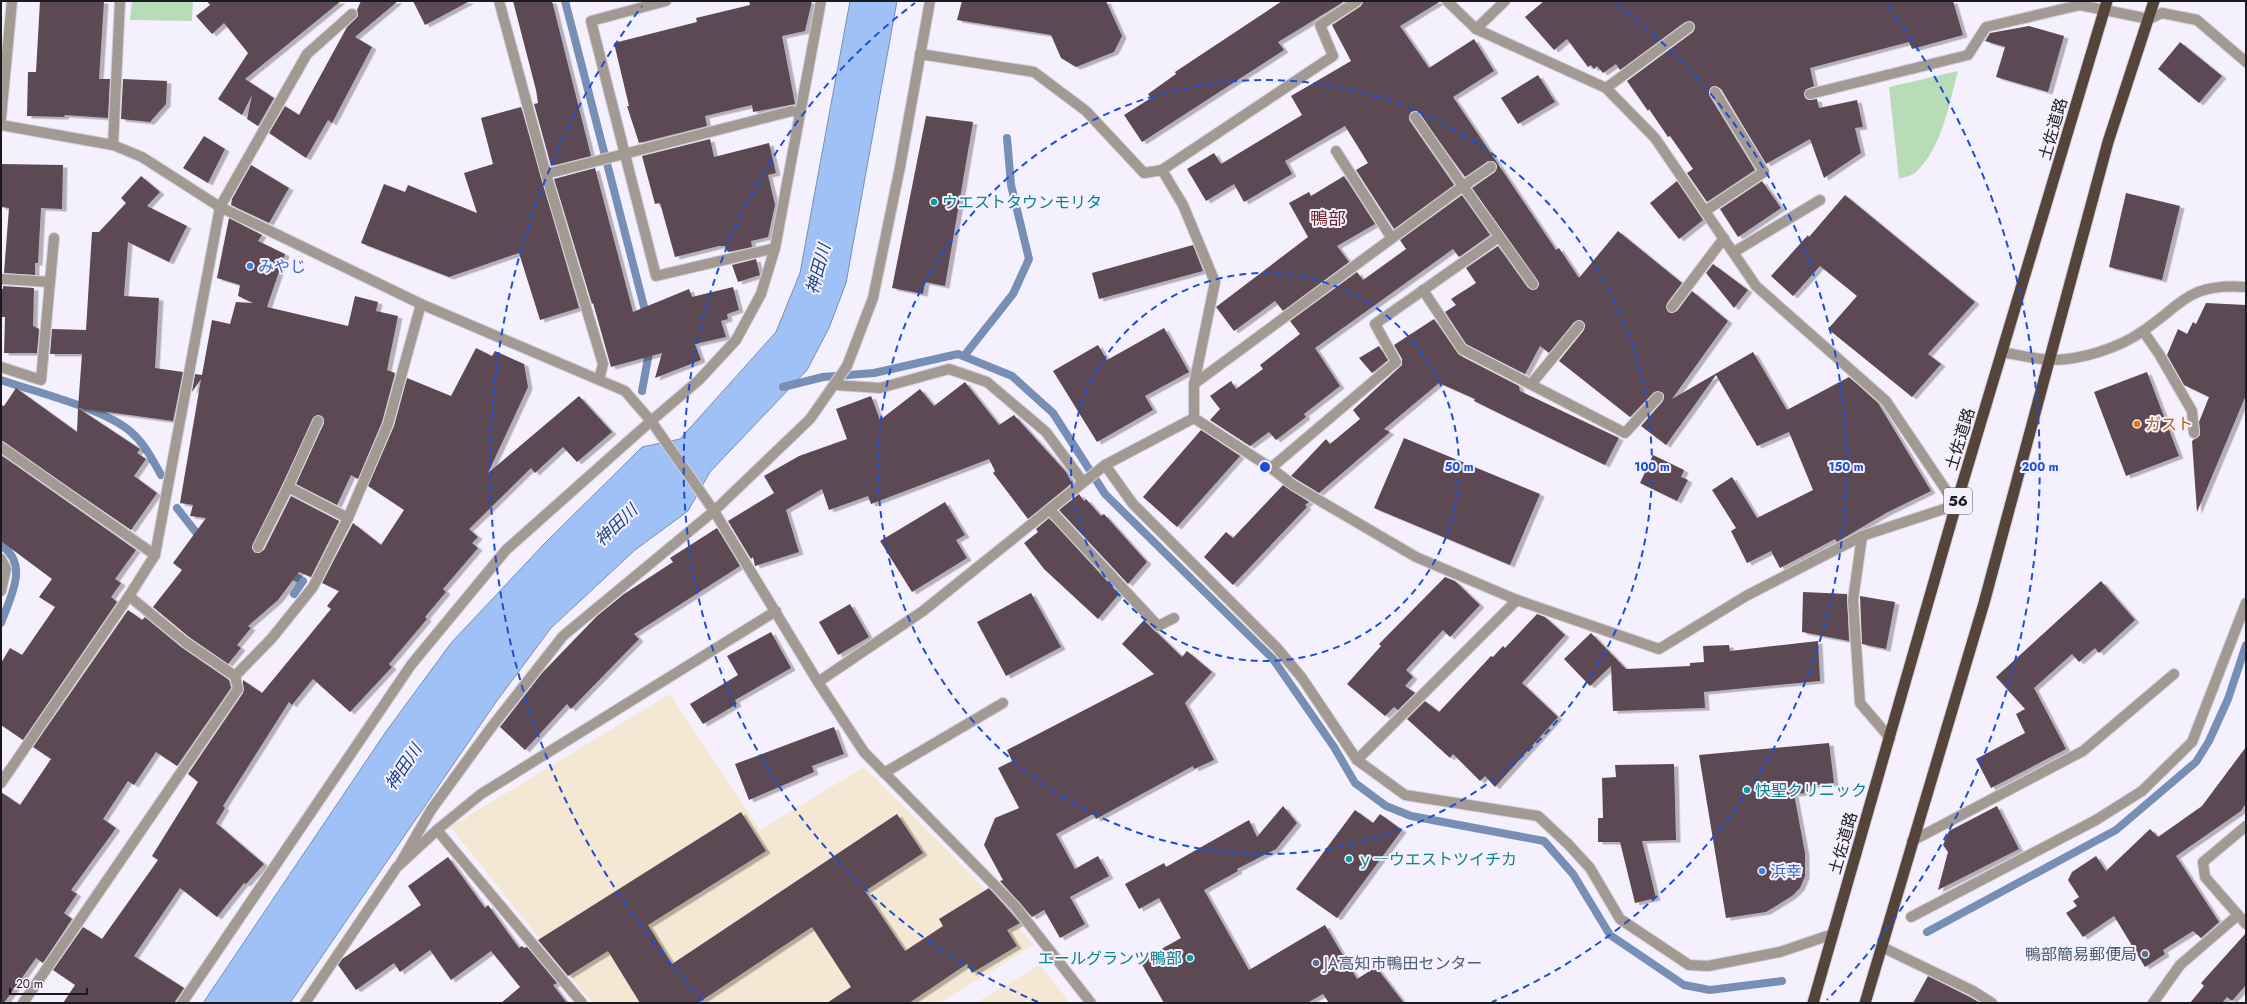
<svg xmlns="http://www.w3.org/2000/svg" width="2247" height="1004" font-family="Jost,'Noto Sans JP',sans-serif">
  <defs>
    <filter id="shadow"><feDropShadow dx="4.5" dy="2.5" stdDeviation="0" flood-color="#0004"/></filter>
  </defs>
  <rect width="100%" height="100%" fill="#f5f0fd"/>
  <g fill="#f4e7d3">
    <polygon points="670,694 760,830 864,767 984,888 1034,945 939,1003 592,1003 450,827"/>
    <polygon points="1040,965 1070,1003 975,1003"/>
  </g>
  <g fill="#b9dcb8">
    <polygon points="132,1 193,1 192,21 130,20"/>
    <path d="M1958,71C1949,104 1942,148 1916,172C1912,176 1904,177 1899,179L1889,87Z"/>
  </g>
  <polygon fill="#9fc1f5" stroke="#788fb5" points="850,1 897,1 846,283 829,328 807,370 710,472 688,511 635,550 551,628 496,702 290,1003 203,1003 385,733 451,643 544,544 642,447 680,439 776,332 800,273"/>
  <g fill="none" stroke-linecap="round" stroke-linejoin="round">
    <g stroke="#788fb5" stroke-width="8">
      <polyline points="565,1 647,318"/>
      <polyline points="964,356 1013,294 1029,259 1011,185 1007,138"/>
      <path d="M1,380C36,392 105,409 131,432C145,444 152,459 161,475"/>
      <polyline points="783,387 823,377 874,373 958,354 1012,376 1053,413 1105,494 1273,659 1334,747 1355,783 1386,806 1411,816 1544,841 1573,874 1610,935 1684,985 1710,990 1782,981"/>
      <polyline points="642,391 650,347"/>
      <polyline points="177,508 202,540"/>
      <path d="M1,545C30,565 10,597 1,623"/>
      <polyline points="286,572 303,581 294,594"/>
      <polyline points="1927,932 2116,830 2196,762 2209,741 2228,699 2246,645"/>
    </g>
  </g>
  <g fill="#5b4952" filter="url(#shadow)">
    <polygon points="40,1 104,1 99,79 110,79 108,118 65,115 64,117 27,116 28,72 36,72"/>
    <polygon points="207,1 341,1 245,79 274,98 258,126 247,119 252,95 242,115 218,99 248,53 224,23 212,34 196,16 210,5"/>
    <polygon points="361,1 398,1 355,37 372,47 332,123 328,120 306,158 269,133 285,106 299,115 347,27 358,16 357,10"/>
    <polygon points="413,1 470,1 425,25"/>
    <polygon points="513,1 552,1 591,156 551,166 534,104 538,103 536,90"/>
    <polygon points="749,1 812,1 805,31 782,36 795,104 753,112 752,105 705,116 707,126 639,143 627,106 629,106 614,43 697,22 696,18 750,5"/>
    <polygon points="962,1 1106,1 1122,36 1114,52 1076,67 1061,58 1051,35 957,20"/>
    <polygon points="1282,1 1345,1 1278,42 1284,50 1142,142 1124,115 1151,98 1148,94 1176,74 1175,72"/>
    <polygon points="1363,1 1441,1 1400,26 1429,68 1474,39 1494,71 1453,97 1556,250 1559,248 1579,278 1618,231 1682,283 1667,303 1668,312 1672,313 1677,311 1692,291 1728,321 1672,399 1753,352 1787,410 1849,377 1878,403 1931,491 1886,513 1837,542 1835,539 1780,568 1771,551 1747,563 1731,531 1736,528 1712,490 1732,477 1757,518 1813,490 1789,432 1757,446 1716,375 1666,445 1641,426 1663,401 1664,395 1662,392 1654,392 1630,417 1559,361 1584,330 1585,324 1580,320 1574,322 1549,353 1540,346 1525,374 1466,344 1445,312 1456,305 1451,299 1476,283 1466,268 1498,246 1528,288 1536,289 1539,283 1472,188 1495,172 1497,167 1496,163 1488,161 1465,177 1417,111 1411,112 1409,120 1454,185 1394,229 1356,170 1368,163 1345,126 1285,161 1292,174 1244,202 1234,184 1206,201 1187,169 1214,153 1221,164 1302,115 1291,96 1351,61 1332,25 1361,6"/>
    <polygon points="1544,1 1953,1 1963,35 1912,49 1909,42 1810,68 1814,86 1805,90 1805,98 1809,100 1817,99 1819,108 1857,100 1863,127 1855,128 1861,153 1824,178 1810,139 1766,164 1721,89 1715,86 1711,87 1709,92 1709,95 1755,170 1707,202 1687,173 1693,169 1670,136 1668,137 1649,109 1648,111 1627,81 1693,32 1695,27 1694,23 1685,22 1620,70 1616,64 1603,73 1597,66 1594,69 1591,65 1588,67 1567,39 1554,50 1525,17"/>
    <polygon points="2029,26 2064,36 2048,92 1996,77 2005,47 1985,41 1990,33"/>
    <polygon points="2180,42 2222,76 2199,103 2158,69"/>
    <polygon points="1538,75 1555,102 1518,124 1501,98"/>
    <polygon points="123,79 167,81 166,104 150,122 121,119"/>
    <polygon points="521,107 579,308 540,320 519,253 449,277 361,243 384,184 405,192 408,185 477,213 464,173 493,164 481,118"/>
    <polygon points="926,116 973,122 945,286 925,282 923,294 892,288"/>
    <polygon points="204,136 225,149 208,183 183,168"/>
    <polygon points="710,139 714,157 769,143 776,173 768,175 775,205 768,237 751,241 752,247 728,252 725,246 719,246 675,257 660,203 655,204 642,156"/>
    <polygon points="1,164 63,165 62,209 41,208 38,263 35,263 35,275 4,273 9,208 1,207"/>
    <polygon points="251,165 289,188 269,223 231,205 232,199"/>
    <polygon points="595,168 633,312 689,289 692,297 733,287 739,310 727,314 728,319 721,321 726,337 695,344 701,360 655,378 662,353 611,367 593,303 592,304 554,179"/>
    <polygon points="141,176 160,192 147,206 187,226 169,262 128,242 124,296 159,298 155,368 183,372 173,421 78,408 82,354 50,354 52,329 86,330 92,232 99,232 126,203 121,198"/>
    <polygon points="1344,176 1375,224 1337,246 1349,262 1283,311 1275,301 1234,331 1216,307 1308,237 1289,203 1309,192 1311,196"/>
    <polygon points="1677,181 1703,220 1679,239 1650,203"/>
    <polygon points="1762,181 1781,208 1738,237 1720,209"/>
    <polygon points="2126,193 2180,206 2162,280 2109,267"/>
    <polygon points="1462,195 1490,235 1459,257 1453,249 1315,348 1340,386 1304,414 1306,417 1276,440 1269,432 1250,446 1210,420 1220,409 1210,396 1231,381 1236,389 1263,369 1260,365 1300,334 1290,321 1357,272 1363,280 1406,249 1400,240"/>
    <polygon points="1845,195 1975,302 1928,354 1941,364 1912,397 1828,329 1857,296 1820,266 1793,296 1771,276 1808,235 1809,237"/>
    <polygon points="229,218 262,235 258,241 285,254 267,307 348,326 355,296 378,302 376,311 398,316 387,370 395,373 382,422 358,479 351,475 337,505 296,484 324,423 323,417 315,416 252,548 255,553 264,550 291,496 339,521 311,577 299,572 278,600 248,626 251,628 237,645 241,648 228,664 189,637 153,607 182,570 173,563 206,518 190,516 193,505 180,503 201,379 192,392 195,374 202,375 212,320 230,324 236,302 253,303 238,296 240,285 217,278"/>
    <polygon points="1193,245 1203,271 1099,299 1092,273"/>
    <polygon points="756,259 760,275 738,282 732,265"/>
    <polygon points="1713,264 1748,290 1734,308 1706,273"/>
    <polygon points="3,286 34,288 33,326 39,329 37,353 4,353 5,317 1,317 1,289 3,289"/>
    <polygon points="2206,303 2246,305 2246,395 2197,512 2192,441 2200,435 2199,422 2209,397 2184,385 2167,355 2178,329 2187,334 2193,322 2196,324"/>
    <polygon points="1434,319 1459,355 1519,386 1520,391 1619,438 1605,465 1474,401 1475,399 1439,383 1384,429 1390,432 1319,493 1291,476 1326,439 1330,444 1360,419 1353,410 1402,365 1402,359 1394,345"/>
    <polygon points="1164,328 1189,372 1145,396 1153,410 1097,442 1053,371 1098,345 1107,360"/>
    <polygon points="1379,346 1388,360 1372,373 1359,358"/>
    <polygon points="476,348 492,356 495,351 524,364 528,387 488,473 579,396 612,432 577,462 563,447 535,473 531,468 469,529 478,537 472,543 478,548 443,589 446,592 425,617 427,619 389,664 392,667 350,712 313,679 292,705 289,702 223,806 225,808 216,823 264,864 246,884 244,883 217,917 180,888 134,956 184,988 174,1003 63,1003 75,985 53,970 83,927 102,939 158,860 152,856 198,782 188,774 243,693 243,680 262,693 331,609 327,606 339,591 322,583 353,523 381,545 404,510 368,486 394,426 407,378 451,396"/>
    <polygon points="2147,372 2179,456 2126,476 2094,392"/>
    <polygon points="965,382 999,425 1014,415 1066,472 1072,483 1028,519 993,473 995,471 989,459 871,504 868,496 829,510 822,489 786,510 799,552 755,566 753,557 751,559 728,521 774,493 764,476 799,456 847,439 836,409 871,396 880,420 920,389 934,406"/>
    <polygon points="16,388 77,432 78,408 140,449 137,453 146,459 134,476 157,493 131,530 1,441 1,405 4,406"/>
    <polygon points="1201,430 1240,456 1177,527 1143,497"/>
    <polygon points="1404,438 1540,494 1510,565 1374,508"/>
    <polygon points="1,455 136,550 115,579 121,583 111,597 117,602 23,740 1,725 1,663 10,648 22,655 55,607 39,597 52,579 1,541"/>
    <polygon points="1653,455 1684,470 1681,477 1688,480 1677,501 1640,483"/>
    <polygon points="1283,485 1309,502 1305,505 1307,507 1233,585 1204,557 1226,532 1233,538"/>
    <polygon points="1079,494 1084,501 1086,499 1101,516 1104,514 1147,562 1128,584 1059,510"/>
    <polygon points="945,502 965,535 956,540 967,558 912,592 880,541"/>
    <polygon points="1049,518 1119,594 1098,619 1044,569 1024,543 1038,532 1036,529"/>
    <polygon points="717,528 740,566 634,634 639,639 571,709 567,704 525,750 500,727 542,673 597,616 624,594 673,562 670,558"/>
    <polygon points="1445,577 1455,581 1480,605 1450,637 1443,630 1406,670 1413,677 1405,686 1415,693 1398,710 1394,707 1385,716 1347,684 1381,646 1379,644"/>
    <polygon points="2101,581 2135,620 2099,653 2095,648 2079,662 2072,654 2034,688 2066,749 1991,788 1976,759 2025,733 2016,714 2025,709 1996,677"/>
    <polygon points="1803,592 1847,594 1849,641 1802,632"/>
    <polygon points="1031,593 1061,647 1006,676 977,622"/>
    <polygon points="1860,596 1895,602 1886,649 1862,644"/>
    <polygon points="850,604 869,637 838,655 819,622"/>
    <polygon points="128,610 142,620 145,617 181,647 229,680 231,688 177,766 156,752 134,785 128,781 103,819 116,828 71,890 77,894 64,913 72,919 43,963 36,958 4,1003 1,1003 1,792 20,805 51,759 33,747"/>
    <polygon points="1537,614 1545,617 1565,635 1522,683 1558,717 1495,787 1485,776 1480,781 1453,754 1450,758 1407,719 1425,701 1439,712 1491,656 1493,657 1503,646 1505,648"/>
    <polygon points="1144,620 1182,657 1187,651 1212,672 1185,703 1214,760 1194,769 1193,766 1096,819 1093,814 1056,834 1075,869 1098,856 1109,876 1070,897 1085,924 1060,938 1044,910 1032,917 1000,881 1003,880 984,845 995,818 1019,808 998,768 1012,761 1007,750 1154,674 1122,644"/>
    <polygon points="771,632 791,668 735,700 737,704 703,724 690,704 738,675 727,656"/>
    <polygon points="1591,633 1626,669 1690,666 1690,663 1704,662 1703,646 1729,645 1730,651 1818,641 1820,681 1704,692 1705,708 1613,711 1611,666 1590,686 1564,659"/>
    <polygon points="834,727 844,754 812,766 814,772 749,800 735,764"/>
    <polygon points="1829,743 1834,783 1808,786 1805,793 1794,794 1805,853 1805,876 1800,888 1792,896 1766,912 1726,918 1699,755"/>
    <polygon points="2246,747 2246,803 2241,811 2176,856 2219,922 2201,938 2193,931 2163,950 2165,954 2145,967 2114,916 2083,937 2066,913 2077,906 2073,901 2079,897 2068,880 2072,872 2096,856 2106,871 2150,829 2158,837 2202,806"/>
    <polygon points="1674,764 1676,840 1642,841 1656,898 1635,903 1620,842 1598,842 1598,818 1603,818 1602,778 1616,777 1615,765"/>
    <polygon points="1283,806 1297,823 1276,849 1237,869 1238,871 1204,890 1249,970 1325,925 1357,979 1376,967 1404,1003 1329,1003 1323,994 1307,1003 1164,1003 1140,961 1181,938 1159,898 1139,909 1125,884 1164,863 1166,867 1249,820 1257,837"/>
    <polygon points="1997,806 2019,849 1938,890 1948,852 1943,845 1949,831"/>
    <polygon points="1355,810 1373,823 1380,814 1402,830 1337,918 1296,889"/>
    <polygon points="741,812 766,851 648,925 672,964 897,814 923,853 865,891 905,951 943,926 939,919 989,888 1020,923 1007,930 1017,946 972,973 967,964 909,1003 827,1003 851,987 812,927 698,1003 640,1003 608,951 568,976 538,940"/>
    <polygon points="448,857 485,908 488,905 519,948 522,946 524,948 527,947 557,983 553,985 567,1003 501,1003 520,987 491,951 451,980 430,950 400,972 394,963 356,990 338,965 342,959 421,905 408,886"/>
    <polygon points="2246,933 2246,985 2232,1001 2227,997 2222,1003 2190,1003 2204,986 2201,983"/>
    <polygon points="1928,976 1970,997 1980,1003 1913,1003"/>
  </g>
  <g fill="none" stroke-linecap="round" stroke-linejoin="round">
    <g stroke="#d2ceda" stroke-width="12">
      <g id="minor">
        <polyline points="499,1 546,174 603,364 599,380"/>
        <polyline points="666,1 591,21 656,276 775,248"/>
        <polyline points="1476,29 1505,1"/>
        <polyline points="920,54 1034,72 1086,111 1144,173 1162,170 1333,56 1320,25 1357,1"/>
        <polyline points="1606,88 1689,27"/>
        <polyline points="1810,94 1968,55 1986,27 2080,5 2149,19 2162,13 2197,20 2246,62"/>
        <polyline points="1415,117 1463,186 1491,167"/>
        <polyline points="1,118 12,1"/>
        <polyline points="1,125 113,145 142,157 220,207 421,304 625,391 651,421 714,511 818,682 864,752 1015,906 1091,1003"/>
        <polyline points="113,145 120,1"/>
        <polyline points="1336,151 1391,237"/>
        <polyline points="1162,170 1183,205 1215,282 1194,384 1194,418"/>
        <polyline points="546,174 792,111 800,113"/>
        <polyline points="1705,211 1764,172 1715,92"/>
        <polyline points="1734,252 1820,200"/>
        <polyline points="1,279 50,282"/>
        <polyline points="1423,290 1462,349 1625,433 1658,397"/>
        <polyline points="1672,307 1724,238"/>
        <polyline points="2143,331 2159,354 2192,411 2194,433"/>
        <path d="M2002,352C2018,355 2035,359 2051,360C2081,360 2119,348 2143,331C2185,302 2189,283 2246,287"/>
        <polyline points="1,367 41,380 54,238"/>
        <polyline points="1532,383 1579,326"/>
        <polyline points="1194,384 1463,186 1533,284"/>
        <polyline points="835,385 880,388 949,369 987,382 1046,432 1083,482"/>
        <polyline points="1,447 155,555"/>
        <polyline points="1105,465 1133,504 1277,648 1302,678 1357,760 1405,795 1538,816 1568,844 1590,868 1620,919 1689,965 1708,966 1780,952 1833,934"/>
        <polyline points="1271,468 1396,362 1375,324 1499,237"/>
        <polyline points="288,487 318,421"/>
        <polyline points="1050,510 1158,626 1174,618"/>
        <polyline points="1862,536 1853,600 1860,703 1890,738"/>
        <polyline points="258,547 288,487 348,518"/>
        <polyline points="1,559 6,569 1,591"/>
        <polyline points="235,676 272,638 313,587 348,518 388,424 421,304"/>
        <polyline points="818,682 923,611 1105,465 1194,418 1271,468 1293,485 1416,557 1517,600 1659,649 1746,596 1862,536 1956,505 1886,401 1756,286 1655,138 1606,88 1476,29 1447,1"/>
        <polyline points="1357,760 1517,600"/>
        <polyline points="884,773 1003,703"/>
        <polyline points="1,783 129,596 155,555 220,207 307,54 352,14"/>
        <polyline points="2246,826 2203,862 2205,877 2246,924"/>
        <polyline points="437,830 582,1003"/>
        <polyline points="1912,841 2083,751 2174,674"/>
        <polyline points="401,862 431,810 490,729 563,636 714,511 810,419 847,366 873,298 900,167 930,1"/>
        <polyline points="1911,917 2096,820 2142,791 2192,742 2246,603"/>
        <polyline points="1882,947 1973,991 1992,1003"/>
        <polyline points="23,1003 238,689 235,676 185,642 129,596"/>
        <polyline points="182,1003 411,665 506,550 651,421 699,380 736,340 761,294 775,248 821,1"/>
        <polyline points="305,1003 397,867 437,830 481,794 776,611"/>
        <polyline points="2153,1003 2180,965 2238,915"/>
      </g>
    </g>
    <g stroke="#d2ceda" stroke-width="13">
      <g id="trunk">
        <polyline points="1813,1003 1956,505 2107,1"/>
        <polyline points="1865,1003 1984,603 2108,142 2154,1"/>
      </g>
    </g>
    <use href="#minor" stroke="#a29993" stroke-width="10"/>
    <use href="#trunk" stroke="#54443a" stroke-width="11"/>
  </g>
  <g fill="none" stroke="#1d4ed8" stroke-width="2" stroke-dasharray="7 5">
    <circle cx="1265" cy="467" r="194"/>
    <circle cx="1265" cy="467" r="387"/>
    <path d="M1038 1002A581 581 0 0 1 915 3M1615 3A581 581 0 0 1 1492 1002"/>
    <path d="M703 1000A775 775 0 0 1 642 6M1888 6A775 775 0 0 1 1827 1000"/>
  </g>
  <g fill="#0f9aa8" stroke="#f5f0fd" stroke-width="1.5">
    <circle cx="934" cy="202" r="4"/>
    <circle cx="1747" cy="790" r="4"/>
    <circle cx="1349" cy="859" r="4"/>
    <circle cx="1190" cy="958" r="4"/>
  </g>
  <g fill="#3f7fe0" stroke="#f5f0fd" stroke-width="1.5">
    <circle cx="250" cy="266" r="4"/>
    <circle cx="1762" cy="871" r="4"/>
  </g>
  <circle fill="#e8710a" stroke="#f5f0fd" stroke-width="1.5" cx="2137" cy="424" r="4"/>
  <g fill="#5c6f8a" stroke="#f5f0fd" stroke-width="1.5">
    <circle cx="2145" cy="954" r="4"/>
    <circle cx="1316" cy="963" r="4"/>
  </g>
  <g text-anchor="middle" dominant-baseline="central" stroke-width="4" stroke-linejoin="round" paint-order="stroke">
    <rect fill="#f5f0fd" stroke="#5d5a63" stroke-width="1" x="1944" y="488" width="28" height="26" rx="3"/>
    <g font-size="15" font-weight="bold" fill="#1c1a21">
      <text x="1958" y="501">56</text>
    </g>
    <g font-size="16" fill="#1c1a21" stroke="#f5f0fd">
      <text transform="translate(2053 129) rotate(-74)">土佐道路</text>
      <text transform="translate(1960 439) rotate(-73)">土佐道路</text>
      <text transform="translate(1843 843) rotate(-74)">土佐道路</text>
    </g>
    <g font-size="16" fill="#0d838f" stroke="#f5f0fd" text-anchor="start">
      <text x="942" y="202">ウエストタウンモリタ</text>
      <text x="1755" y="790">快聖クリニック</text>
      <text x="1357" y="859">ｙ―ウエストツイチカ</text>
      <text x="1182" y="958" text-anchor="end">エールグランツ鴨部</text>
    </g>
    <g font-size="16" fill="#366cbe" stroke="#f5f0fd" text-anchor="start">
      <text x="258" y="266">みやじ</text>
      <text x="1770" y="871">浜幸</text>
    </g>
    <g font-size="16" fill="#c56008" stroke="#f5f0fd" text-anchor="start">
      <text x="2145" y="424">ガスト</text>
    </g>
    <g font-size="16" fill="#4e5e75" stroke="#f5f0fd" text-anchor="end">
      <text x="2137" y="954">鴨部簡易郵便局</text>
      <text x="1324" y="963" text-anchor="start">JA高知市鴨田センター</text>
    </g>
    <g font-size="17" font-style="italic" fill="#1b4380" stroke="#f5f0fd">
      <text transform="translate(818 269) rotate(-75)">神田川</text>
      <text transform="translate(616 525) rotate(-44)">神田川</text>
      <text transform="translate(403 767) rotate(-56)">神田川</text>
    </g>
    <g font-size="18" fill="#6d272e" stroke="#f5f0fd">
      <text x="1328" y="219">鴨部</text>
    </g>
  </g>
  <circle cx="1265" cy="467" r="6" fill="#1d4ed8" stroke="#f5f0fd" stroke-width="2"/>
  <g font-size="12" text-anchor="middle" font-weight="bold" fill="#1d4ed8" stroke="#f5f0fd" stroke-width="4" stroke-linejoin="round" paint-order="stroke">
    <text x="1459" y="471">50 m</text>
    <text x="1652" y="471">100 m</text>
    <text x="1846" y="471">150 m</text>
    <text x="2040" y="471">200 m</text>
  </g>
  <rect width="2247" height="1004" fill="none" stroke="#1c1a21" stroke-width="4"/>
  <path d="M10 988v6h77v-6" fill="none" stroke="#1c1a21" stroke-width="2"/>
  <text x="16" y="988" font-size="12" fill="#1c1a21" stroke="#f5f0fd" stroke-width="3" paint-order="stroke">20 m</text>
</svg>
